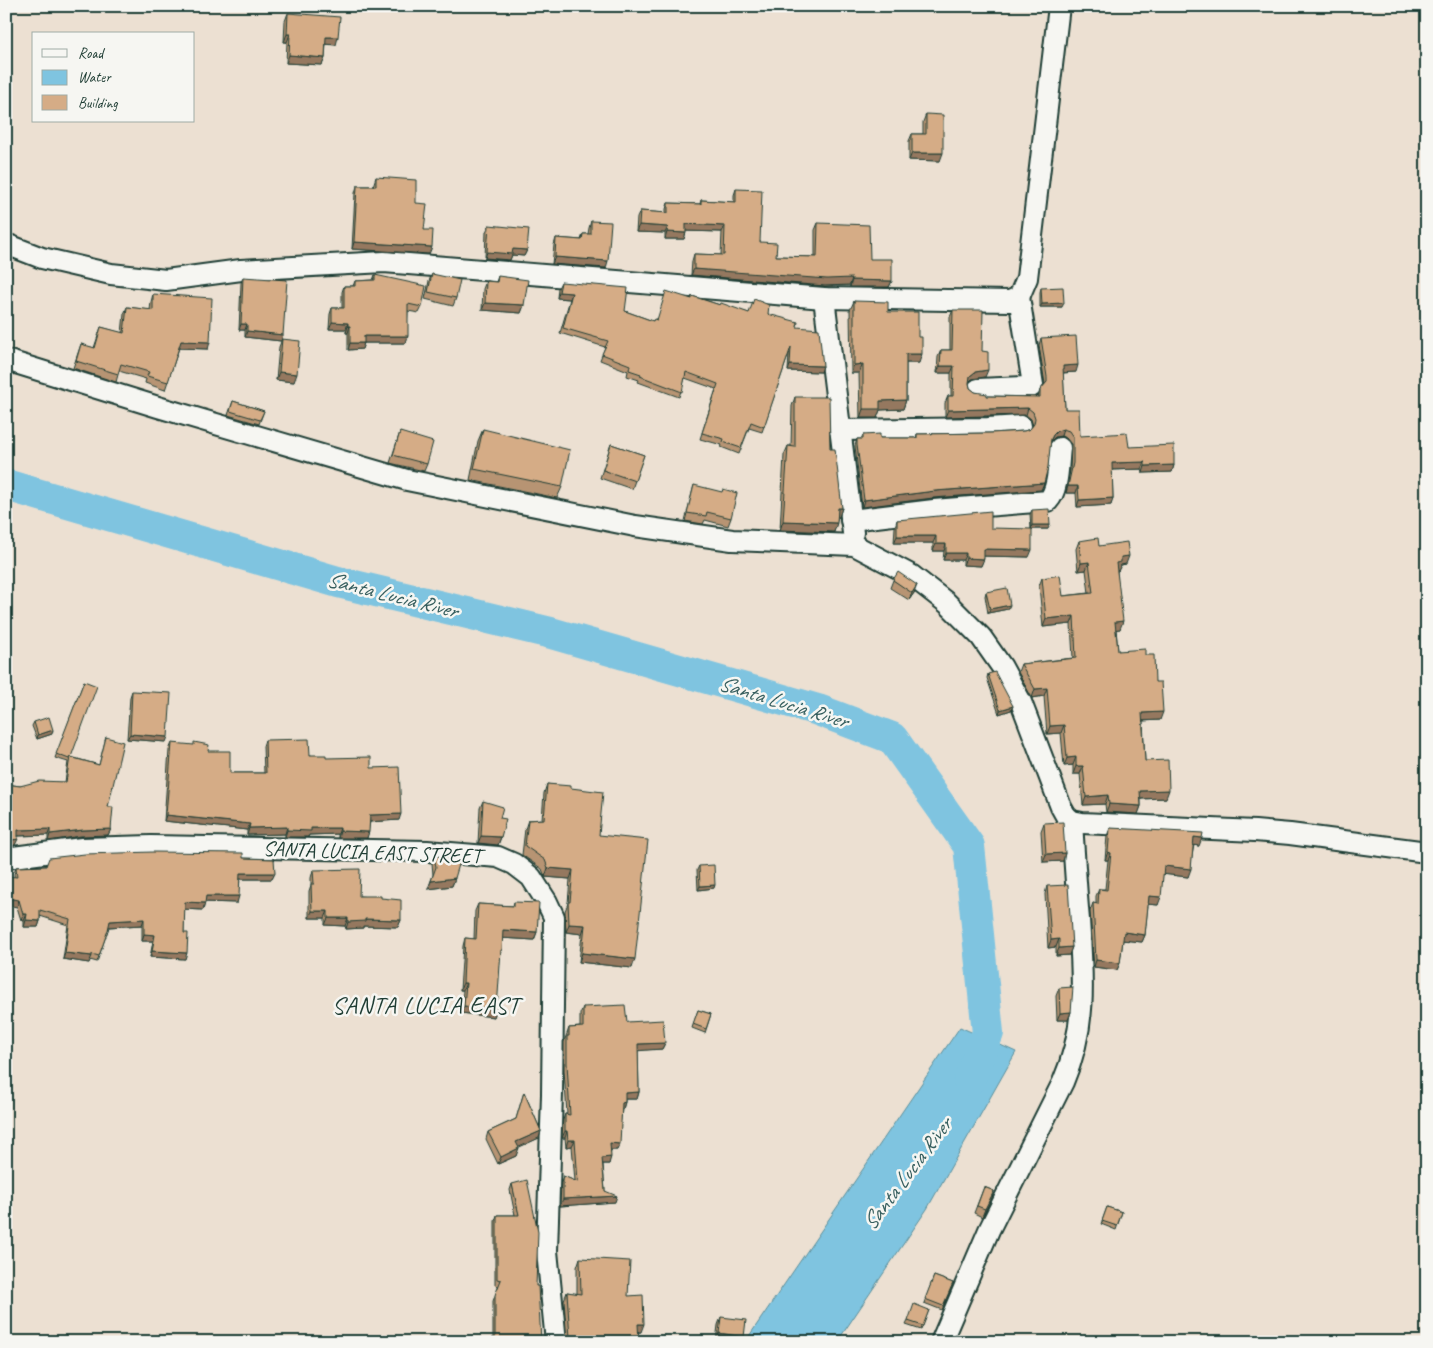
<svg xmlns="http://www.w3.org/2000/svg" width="1433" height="1348" font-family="Caveat,sans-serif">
  <rect width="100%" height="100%" fill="#ece0d2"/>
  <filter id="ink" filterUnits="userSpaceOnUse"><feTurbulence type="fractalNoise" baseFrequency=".02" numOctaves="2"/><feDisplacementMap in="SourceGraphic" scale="10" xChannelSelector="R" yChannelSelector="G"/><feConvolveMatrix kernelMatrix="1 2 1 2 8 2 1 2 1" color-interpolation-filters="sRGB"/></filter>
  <g filter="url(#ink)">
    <polygon fill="#7fc4e0" stroke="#598e9b" points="960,1027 1016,1052 927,1209 837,1342 745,1342"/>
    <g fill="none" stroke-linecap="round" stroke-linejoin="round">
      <polyline stroke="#7fc4e0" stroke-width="32" points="6,485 338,582 551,633 818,710 892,738 969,846 988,1033 969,1080"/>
      <g stroke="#1f3d34" stroke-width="24">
        <g id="minor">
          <polyline points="6,244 42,258 111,274 166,280 241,270 384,262 824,298 1010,301 1019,297 1027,278 1059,6"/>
          <polyline points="824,298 853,533"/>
          <polyline points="6,360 158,407 407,480 635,526 732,540 854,545 911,575 947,603 981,637 1002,667 1021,702 1061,807 1066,816 1072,821 1082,823 1255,831 1290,834 1427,852"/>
          <polyline points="978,389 1026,387 1031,387 1033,385 1019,297"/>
          <polyline points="840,430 988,428 1021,426"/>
          <path d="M851,520L934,510L1048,501C1059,489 1058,464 1060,448"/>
          <polyline points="6,858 82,848 151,846 427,851 498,857 514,864 531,877 547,902 554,917 552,1094 547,1251 556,1342"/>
          <path d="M941,1342L989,1230L1063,1082C1087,1026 1083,980 1079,920C1076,887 1074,854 1072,821"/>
        </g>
      </g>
      <use href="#minor" stroke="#f6f6f2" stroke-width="20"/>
    </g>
    <g fill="#b79473" stroke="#1f3d34">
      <polygon points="288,13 336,45 326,44 325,58 322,65 286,63 287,42 284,42 285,21"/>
      <polygon points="926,114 940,161 909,160 909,141 912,134 923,134 923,122"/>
      <polygon points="376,177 416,203 424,230 429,254 352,249 355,193 357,186 373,186"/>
      <polygon points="736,189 760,242 776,256 815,257 815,230 818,223 870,259 892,281 889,287 850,287 850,285 825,286 691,275 692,261 694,254 721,255 722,232 686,231 684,239 665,239 665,233 636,232 637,218 640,211 666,213 666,209 668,203 700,204 701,200 734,202 734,195"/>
      <polygon points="591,221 606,268 552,264 554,245 556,238 581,240 583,234 588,234 589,228"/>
      <polygon points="489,225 527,250 524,256 512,255 510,260 485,258 486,232"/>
      <polygon points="432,274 456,298 453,306 425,299 429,281"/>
      <polygon points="375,275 422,307 419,313 408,311 406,343 364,343 362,349 348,350 348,333 346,333 346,329 329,329 330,314 332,308 342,308 342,292 344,286 353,286 355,281 373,280"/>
      <polygon points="498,276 524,305 521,313 482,310 483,289 486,281 496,282"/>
      <polygon points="243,277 283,335 281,341 245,337 245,330 239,330 241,283"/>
      <polygon points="561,282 625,311 653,321 691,299 692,296 720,305 749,313 768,314 797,327 823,366 821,372 788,371 789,353 762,432 749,428 739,454 721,447 722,445 700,439 716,389 685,378 679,397 638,382 639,380 627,376 628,371 600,360 605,347 560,333 570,299 557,298 558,288"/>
      <polygon points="1041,288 1062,307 1040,307 1040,292"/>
      <polygon points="153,294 208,349 179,348 165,390 145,383 146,379 119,371 116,382 73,368 81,344 94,348 101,327 122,333 124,314 127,307 150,310 151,302"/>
      <polygon points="854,301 888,312 919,363 906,363 906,400 903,409 880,410 877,418 860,418 859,373 851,373 850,310"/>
      <polygon points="953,310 982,351 985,377 972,379 969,382 970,388 975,392 987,396 1038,397 1040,390 1045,384 1039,345 1041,338 1076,372 1063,373 1065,409 1080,436 1129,447 1174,465 1172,472 1143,473 1142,469 1112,470 1113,498 1111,505 1077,507 1076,493 1066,493 1070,470 1071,444 1066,438 1061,436 1055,437 1051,441 1041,490 933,498 862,507 855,446 857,439 861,439 863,435 880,438 916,438 917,434 991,433 1024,431 1030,429 1033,426 1031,419 1026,415 945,417 945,403 948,396 951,396 951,373 937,373 938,357 941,350 950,350 950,317"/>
      <polygon points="282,339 294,382 276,380 279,347"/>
      <polygon points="795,397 830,449 842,508 839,517 838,517 834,532 780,530 784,455 788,446 791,446 792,406"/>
      <polygon points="233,401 264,411 259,424 228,415"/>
      <polygon points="483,429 562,487 557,498 470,480 478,441"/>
      <polygon points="400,432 427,464 424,471 390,463"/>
      <polygon points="611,444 644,455 632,489 600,478"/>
      <polygon points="694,485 731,518 728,526 705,520 703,524 685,521"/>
      <polygon points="1032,510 1048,529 1031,529 1030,514"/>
      <polygon points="897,520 991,528 1029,557 984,556 981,566 963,565 963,560 943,560 944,551 933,551 933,543 894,543 895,527"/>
      <polygon points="1079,541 1099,546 1126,564 1121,565 1118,571 1117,571 1120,629 1116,629 1118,651 1145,655 1155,682 1160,720 1143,721 1145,761 1166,798 1141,799 1141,806 1138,814 1106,812 1105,804 1083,805 1080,774 1073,774 1073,765 1064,766 1061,733 1047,734 1044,696 1032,698 1018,672 1021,664 1073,658 1071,624 1043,627 1039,586 1042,578 1063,596 1089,593 1086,570 1078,571 1076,549"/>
      <polygon points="893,580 914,593 909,600 890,588"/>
      <polygon points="986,592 1008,609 988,613 985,596"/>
      <polygon points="988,674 1013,706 1011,710 999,714 987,678"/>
      <polygon points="84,681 71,757 99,765 106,737 108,807 111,829 108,835 81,836 48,841 48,835 18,836 15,845 6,847 6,784 20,786 65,782 68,762 55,758"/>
      <polygon points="132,691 166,742 127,739 130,697"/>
      <polygon points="34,722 52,734 37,739 32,726"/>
      <polygon points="265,740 310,755 371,768 399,820 370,822 367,838 338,838 338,834 309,835 308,837 285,837 285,834 247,835 247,830 164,821 169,750 172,743 208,751 230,773 264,773 263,746"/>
      <polygon points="547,784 571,788 599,835 632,968 579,962 582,934 566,932 565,911 568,903 570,879 545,877 542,869 522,855 525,829 528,820 542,819 544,793"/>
      <polygon points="483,801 500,818 501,837 498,845 478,843 480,808"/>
      <polygon points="1044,823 1065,853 1063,861 1043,862 1041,831"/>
      <polygon points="1110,828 1199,846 1194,845 1188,877 1163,874 1158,905 1148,904 1145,935 1142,942 1123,940 1120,963 1117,970 1094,967 1090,911 1093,903 1096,904 1096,896 1099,889 1105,889 1108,860 1105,860 1107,836"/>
      <polygon points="434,856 455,878 452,886 428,889 433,875 432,863"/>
      <polygon points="243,858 275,873 272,879 240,879 237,903 205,902 203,910 184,909 184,933 185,959 150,957 153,941 142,941 142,925 109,927 97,962 90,960 89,963 63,959 68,925 40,916 40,921 38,927 24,927 24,921 21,920 17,907 14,874 16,867"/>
      <polygon points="699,866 714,888 698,890 697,870"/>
      <polygon points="313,870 359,896 381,898 401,920 398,927 363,926 363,928 346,929 345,926 325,925 325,918 309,918 309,891 311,885 311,878"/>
      <polygon points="1047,886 1072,947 1069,955 1056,956 1056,947 1048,948 1045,894"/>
      <polygon points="514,902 537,932 534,940 502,938 494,1017 461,1013 463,990 460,990 463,946 465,938 474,939 475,911 478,904 513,906"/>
      <polygon points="1059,988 1071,1012 1068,1020 1057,1020 1056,996"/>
      <polygon points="583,1007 627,1022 665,1043 662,1049 638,1050 639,1092 637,1099 625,1099 625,1102 623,1109 622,1109 617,1150 611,1150 609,1164 603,1164 605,1191 615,1202 560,1206 561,1183 563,1176 575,1181 572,1146 566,1147 565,1138 562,1138 563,1120 565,1114 567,1114 564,1070 564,1042 569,1028 580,1027 580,1014"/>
      <polygon points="698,1010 711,1014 705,1033 692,1028"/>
      <polygon points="524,1092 541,1131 539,1138 518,1147 516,1156 498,1164 486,1139 488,1132 516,1119"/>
      <polygon points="512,1184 536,1286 541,1342 493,1342 493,1301 499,1286 495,1285 495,1221 497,1215 515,1215 510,1190"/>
      <polygon points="984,1187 994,1191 992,1198 982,1217 974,1213"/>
      <polygon points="1107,1207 1122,1212 1116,1230 1101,1224"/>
      <polygon points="580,1258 628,1296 641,1332 567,1342 564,1300 567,1292 577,1294 577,1267"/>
      <polygon points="934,1276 953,1283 942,1310 924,1303"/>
      <polygon points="929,1310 921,1330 906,1325 908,1321"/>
      <polygon points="721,1317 742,1342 716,1341 718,1325"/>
    </g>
    <g fill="#95785e" stroke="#1f3d34">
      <polygon points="287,34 290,34 287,42 284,42"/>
      <polygon points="326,37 338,37 336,45 323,44"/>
      <polygon points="289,55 325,58 322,65 286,63"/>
      <polygon points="912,153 943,153 940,161 909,160"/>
      <polygon points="686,224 725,226 722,232 684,231"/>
      <polygon points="639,225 668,227 665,233 636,232"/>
      <polygon points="667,232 686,233 684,239 665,239"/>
      <polygon points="354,242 432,247 429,254 352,249"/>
      <polygon points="513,249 527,250 524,256 512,255 510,260 485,258 487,252"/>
      <polygon points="555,257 608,261 606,268 552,264"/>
      <polygon points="694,269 852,278 850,285 825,286 691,275"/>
      <polygon points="852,280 892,281 889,287 850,287"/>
      <polygon points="559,292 572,293 570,299 557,298"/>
      <polygon points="485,303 524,305 521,313 482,310"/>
      <polygon points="1064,303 1062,307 1040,307 1042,304"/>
      <polygon points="332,322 348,323 346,329 329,329"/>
      <polygon points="241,324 247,324 245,330 239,330"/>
      <polygon points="348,326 350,326 348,333 346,333"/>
      <polygon points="247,331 283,335 281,341 245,337"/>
      <polygon points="364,336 408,336 406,343 362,343"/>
      <polygon points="181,341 210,342 208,349 178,348"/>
      <polygon points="350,343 364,343 362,349 348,350"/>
      <polygon points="906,354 922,354 919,363 903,363"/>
      <polygon points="863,364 859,373 851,373 854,365"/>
      <polygon points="790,365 823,366 821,372 788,371"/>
      <polygon points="1078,365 1076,372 1060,373 1063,366"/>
      <polygon points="940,366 954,366 951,373 937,373"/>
      <polygon points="988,370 985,377 972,379 968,383 970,376 975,372"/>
      <polygon points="279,372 297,374 294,382 276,380"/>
      <polygon points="906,400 903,409 880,410 877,418 860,418 863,409 880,401"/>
      <polygon points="1028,408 1026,415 945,417 948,410"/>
      <polygon points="1063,429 1061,436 1055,437 1050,442 1053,435 1057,431"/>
      <polygon points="1145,462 1142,469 1109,470 1112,463"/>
      <polygon points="1174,465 1172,472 1143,473 1145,466"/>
      <polygon points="1044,483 1041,490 933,498 862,507 864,500 935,491"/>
      <polygon points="1068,486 1078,486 1076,493 1066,493"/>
      <polygon points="1113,498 1111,505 1077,507 1079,500"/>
      <polygon points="838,508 842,508 839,517 835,518"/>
      <polygon points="783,521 837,523 834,532 780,530"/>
      <polygon points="1032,525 1050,525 1048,529 1031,529"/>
      <polygon points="897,536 936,536 933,543 894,543"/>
      <polygon points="936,544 946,544 944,551 933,551"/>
      <polygon points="984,549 1032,550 1029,557 981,556"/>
      <polygon points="946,553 966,553 963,560 943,560"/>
      <polygon points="1129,556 1126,564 1121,565 1118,571 1113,571 1116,563 1121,557"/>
      <polygon points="966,558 984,559 981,566 963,565"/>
      <polygon points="1089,562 1086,570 1078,571 1081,563"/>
      <polygon points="917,585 914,593 909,600 912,593"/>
      <polygon points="1010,605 1008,609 988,613 990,609"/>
      <polygon points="1074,616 1071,624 1043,627 1046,619"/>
      <polygon points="1123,621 1120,629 1112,630 1115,622"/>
      <polygon points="1047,688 1044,696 1032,698 1035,689"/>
      <polygon points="1013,706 1011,710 999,714 1000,710"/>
      <polygon points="1163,712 1160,720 1139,721 1142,713"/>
      <polygon points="1064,725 1061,733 1047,734 1050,726"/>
      <polygon points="53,730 52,734 37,739 38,735"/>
      <polygon points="130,734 168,737 166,742 127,739"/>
      <polygon points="1076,757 1073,765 1064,766 1067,758"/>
      <polygon points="1076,766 1083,766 1080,774 1073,774"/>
      <polygon points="1169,790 1166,798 1138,799 1140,791"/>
      <polygon points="1108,795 1105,804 1083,805 1086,797"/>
      <polygon points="1109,804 1141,806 1138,814 1106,812"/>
      <polygon points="401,814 399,820 368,822 370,815"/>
      <polygon points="166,815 250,824 247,830 164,821"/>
      <polygon points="287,827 285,834 247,835 249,828"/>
      <polygon points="311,828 340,828 338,834 309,835 308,837 285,837 287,830"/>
      <polygon points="50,829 48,835 15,836 18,830"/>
      <polygon points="111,829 108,835 81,836 48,841 50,834 83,830"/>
      <polygon points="340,831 369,832 367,838 338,838"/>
      <polygon points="481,836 501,837 498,845 478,843"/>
      <polygon points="1194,837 1202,838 1199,846 1192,845"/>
      <polygon points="18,839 15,845 6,847 6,841"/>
      <polygon points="1108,852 1111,853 1108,860 1105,860"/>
      <polygon points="1065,853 1063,861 1043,862 1046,854"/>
      <polygon points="1164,866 1191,869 1188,877 1161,874"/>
      <polygon points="548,868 573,870 570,879 545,877"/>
      <polygon points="240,873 275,873 272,879 237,879"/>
      <polygon points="455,878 452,886 428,889 431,881"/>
      <polygon points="715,885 714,888 698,890 700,886"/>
      <polygon points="206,896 239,896 237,903 203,902"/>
      <polygon points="1149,896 1161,897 1158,905 1146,904"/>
      <polygon points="6,898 19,900 17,907 6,905"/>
      <polygon points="185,902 205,903 203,910 182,909"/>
      <polygon points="312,911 328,911 325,918 309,918"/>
      <polygon points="23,914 27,914 24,921 21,920"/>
      <polygon points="328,918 348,918 345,926 325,925"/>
      <polygon points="144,919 142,925 107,927 110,921"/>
      <polygon points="365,919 401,920 398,927 363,926 363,928 346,929 348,922"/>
      <polygon points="26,920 40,921 38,927 24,927"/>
      <polygon points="569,924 585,925 582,934 566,932"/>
      <polygon points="503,930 537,932 534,940 500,938"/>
      <polygon points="1124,932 1145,935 1142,942 1121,940"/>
      <polygon points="144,934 155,935 153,941 142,941"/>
      <polygon points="1059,939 1056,947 1048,948 1051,940"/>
      <polygon points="1072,947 1069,955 1056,956 1059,948"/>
      <polygon points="152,951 187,953 185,959 150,957"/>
      <polygon points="65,953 92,956 89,963 63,959"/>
      <polygon points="582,953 635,959 632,968 579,962"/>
      <polygon points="1096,960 1120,963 1117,970 1094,967"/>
      <polygon points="463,983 466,983 463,990 460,990"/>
      <polygon points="464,1006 497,1009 494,1017 461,1013"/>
      <polygon points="1071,1012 1068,1020 1057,1020 1060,1013"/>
      <polygon points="665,1043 662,1049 635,1051 638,1044"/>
      <polygon points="639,1092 637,1099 623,1099 625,1093"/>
      <polygon points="625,1102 623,1109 620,1109 622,1103"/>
      <polygon points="541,1131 539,1138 513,1150 516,1142"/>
      <polygon points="565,1131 567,1131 565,1138 562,1138"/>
      <polygon points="568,1140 575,1140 572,1146 566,1147"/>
      <polygon points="610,1143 620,1144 617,1150 608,1150"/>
      <polygon points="519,1148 516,1156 498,1164 501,1157"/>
      <polygon points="611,1157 609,1164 600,1164 602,1158"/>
      <polygon points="994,1191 992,1198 982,1217 985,1209"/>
      <polygon points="617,1196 615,1202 560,1206 563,1199"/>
      <polygon points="638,1324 644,1324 641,1332 635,1332"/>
      <polygon points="719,1333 744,1337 742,1342 716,1341"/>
    </g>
    <g fill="#d5ac86" stroke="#1f3d34">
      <polygon points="288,13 340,17 338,37 326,37 325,58 289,55 290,34 287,34"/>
      <polygon points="926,114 943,115 943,153 912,153 912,134 926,134"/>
      <polygon points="376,177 416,180 416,203 427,204 424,230 433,230 432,247 354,242 357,186 376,186"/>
      <polygon points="736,189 762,190 760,242 777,243 776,256 817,257 818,223 869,225 870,259 892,259 892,281 852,280 852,278 827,279 694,269 694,254 724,255 725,226 686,224 686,233 667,232 668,227 639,225 640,211 668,213 668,203 701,204 701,200 736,202"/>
      <polygon points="591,221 611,222 608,261 555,257 556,238 582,240 583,234 591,234"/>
      <polygon points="489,225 529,229 527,250 513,249 512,254 487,252"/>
      <polygon points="432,274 460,280 456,298 428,292"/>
      <polygon points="375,275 426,286 422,307 408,304 408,336 364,336 364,343 350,343 350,326 348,326 348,323 332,322 332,308 344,308 344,286 355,286 355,281 375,280"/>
      <polygon points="498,276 528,280 524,305 485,303 486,281 497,282"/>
      <polygon points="243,277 287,280 283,335 247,331 247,324 241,324"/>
      <polygon points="561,282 628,288 625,311 653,321 654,319 657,320 666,291 692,299 692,296 720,305 721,303 749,313 754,299 769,305 768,314 798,322 797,327 819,329 823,366 790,365 791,347 764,427 751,422 741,448 723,442 724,439 702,433 718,384 686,372 682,392 640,376 641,374 629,370 630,365 602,354 608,341 563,328 572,293 559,292"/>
      <polygon points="1063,287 1064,303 1042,304 1041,288"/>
      <polygon points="153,294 212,298 210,342 181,341 168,382 147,376 149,372 121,364 118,374 76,361 81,344 95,348 101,327 124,333 127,307 153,310"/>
      <polygon points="854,301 888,302 888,312 918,312 918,337 922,337 922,354 906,354 906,400 880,401 880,409 863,409 863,364 854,365"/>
      <polygon points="953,310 983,310 982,351 988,352 988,370 975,372 970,376 969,383 970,388 975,392 987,394 987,396 1040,397 1040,390 1047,382 1047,377 1041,338 1076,336 1078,365 1063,366 1065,409 1079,409 1080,436 1127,433 1129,447 1174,445 1174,465 1145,466 1145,462 1112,463 1113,498 1079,500 1078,486 1068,486 1073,463 1073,437 1069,431 1063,429 1057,431 1053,435 1051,439 1048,467 1044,483 935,491 864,500 857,445 857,439 863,439 863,435 880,434 880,438 917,438 917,434 991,433 1024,431 1030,429 1034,424 1035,418 1033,412 1028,408 948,410 948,396 953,396 954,366 940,366 941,350 952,350"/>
      <polygon points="282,339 300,341 297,374 279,372"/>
      <polygon points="795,397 829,397 830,449 835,449 842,508 838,508 837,523 783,521 788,446 795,447"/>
      <polygon points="233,401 264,411 260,420 230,411"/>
      <polygon points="483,429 570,450 562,487 474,469"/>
      <polygon points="400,432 433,442 427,464 393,455"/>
      <polygon points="611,444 644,455 635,481 603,470"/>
      <polygon points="694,485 722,492 723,489 737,493 731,518 707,512 706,516 687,513"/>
      <polygon points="1049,509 1050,525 1032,525 1032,510"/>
      <polygon points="991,511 991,528 1032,529 1032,550 984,549 984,559 966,558 966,553 946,553 946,544 936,544 936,536 897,536 897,520"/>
      <polygon points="1098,538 1099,546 1127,542 1129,556 1121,557 1121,562 1116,563 1123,621 1115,622 1118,651 1145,649 1145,655 1154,655 1155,682 1161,682 1163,712 1142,713 1145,761 1168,760 1169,790 1140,791 1141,806 1109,804 1108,795 1086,797 1083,766 1076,766 1076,757 1067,758 1064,725 1050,726 1047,688 1035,689 1021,664 1076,658 1074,616 1046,619 1042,578 1060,575 1063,596 1093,593 1089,562 1081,563 1079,541"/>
      <polygon points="898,572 917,585 912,593 893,580"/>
      <polygon points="1007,588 1010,605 990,609 986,592"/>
      <polygon points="995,672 1013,706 1000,710 988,674"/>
      <polygon points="84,681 97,686 71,757 70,757 69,759 56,754"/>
      <polygon points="132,691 171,693 168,737 130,734"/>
      <polygon points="49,717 53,730 38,735 34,722"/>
      <polygon points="106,737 123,742 108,807 113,807 111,829 83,830 50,834 50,829 18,830 18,839 6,841 6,784 20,786 39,781 66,782 70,757 99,765"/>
      <polygon points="309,739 310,755 326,755 326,758 371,757 371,768 399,767 401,814 370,815 369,832 340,831 340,828 311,828 311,831 287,830 287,827 249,828 250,824 166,815 172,743 194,745 194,742 209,745 208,751 230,751 230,773 266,773 265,740"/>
      <polygon points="547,784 571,786 571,788 603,792 599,835 648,840 635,959 582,953 585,925 569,924 568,902 570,902 573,870 548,868 545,860 525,846 528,820 544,819"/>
      <polygon points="483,801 503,807 500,818 506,819 501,837 481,836"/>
      <polygon points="1063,822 1065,853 1046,854 1044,823"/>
      <polygon points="1110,828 1203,833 1202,838 1194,837 1191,869 1164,866 1161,897 1149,896 1145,935 1124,932 1120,963 1096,960 1093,903 1098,904 1099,889 1107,890 1111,853 1108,852"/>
      <polygon points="153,852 243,853 243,858 274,859 275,873 240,873 239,896 206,896 205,903 185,902 184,933 188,933 187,953 152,951 155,935 144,934 144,919 110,921 108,930 99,956 92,954 92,956 65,953 70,919 40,910 40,921 26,920 27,914 23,914 19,900 6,898 6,876 17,877 16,867 46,866 49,858 85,854"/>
      <polygon points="434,856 461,858 455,878 431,881 436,867"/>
      <polygon points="714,865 715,885 700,886 699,866"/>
      <polygon points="360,869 359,896 381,896 381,898 401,900 401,920 365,919 365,921 348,922 348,918 328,918 328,911 312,911 311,884 314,884 313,870"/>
      <polygon points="1068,885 1072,947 1059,948 1059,939 1051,940 1047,886"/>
      <polygon points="514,902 539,903 537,932 503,930 502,950 501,950 497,1009 464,1006 466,983 463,983 465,938 476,939 478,904 514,906"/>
      <polygon points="1073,987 1071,1012 1060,1013 1059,988"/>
      <polygon points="625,1005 627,1022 663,1020 665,1043 638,1044 639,1092 625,1093 625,1102 622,1103 620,1144 610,1143 611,1157 602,1158 605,1191 617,1196 563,1199 563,1176 578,1182 575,1140 568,1140 567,1131 565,1131 565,1114 570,1115 567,1063 567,1036 569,1036 569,1028 583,1027 583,1007"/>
      <polygon points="698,1010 711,1014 706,1029 693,1024"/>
      <polygon points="524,1092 541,1131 516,1142 519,1148 501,1157 488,1132 516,1119"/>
      <polygon points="527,1180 538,1232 536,1286 538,1286 541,1342 495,1342 495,1295 501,1280 497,1279 497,1215 519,1215 512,1184"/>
      <polygon points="984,1187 994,1191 985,1209 977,1206"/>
      <polygon points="1107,1207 1122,1212 1117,1226 1102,1221"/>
      <polygon points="580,1258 630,1261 628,1296 643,1295 644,1324 638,1324 639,1342 567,1342 570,1338 567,1292 581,1294"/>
      <polygon points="934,1276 953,1283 943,1306 925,1299"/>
      <polygon points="914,1304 929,1310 923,1326 908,1321"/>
      <polygon points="721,1317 746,1320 744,1337 719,1333"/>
    </g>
  </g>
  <g text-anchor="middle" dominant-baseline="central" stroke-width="5" stroke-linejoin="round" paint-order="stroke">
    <g font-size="21" fill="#1f3d34" stroke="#f6f6f2">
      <text transform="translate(372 852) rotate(2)">SANTA LUCIA EAST STREET</text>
    </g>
    <g font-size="22" font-style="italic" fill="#375f5f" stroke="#f6f6f2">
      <text transform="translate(392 595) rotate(14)">Santa Lucia River</text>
      <text transform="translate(783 702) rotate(17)">Santa Lucia River</text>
      <text transform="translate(907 1174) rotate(-53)">Santa Lucia River</text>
    </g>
    <g font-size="24" letter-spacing="1" fill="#1f3d34" stroke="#f6f6f2">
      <text x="426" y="1005">SANTA LUCIA EAST</text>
    </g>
  </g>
  <rect width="1433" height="1348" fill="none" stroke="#f6f6f2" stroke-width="25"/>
  <rect x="12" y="12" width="1408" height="1323" fill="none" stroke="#1f3d34" stroke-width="2" filter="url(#ink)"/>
  <rect x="32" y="32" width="162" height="90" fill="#f6f6f2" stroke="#a0aca6"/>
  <rect x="42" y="49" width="25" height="8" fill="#f6f6f2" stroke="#a0aca6"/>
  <text x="78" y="58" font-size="15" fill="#1f3d34">Road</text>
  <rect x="42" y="70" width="25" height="15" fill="#7fc4e0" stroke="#a0aca6"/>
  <text x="78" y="82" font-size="15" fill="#1f3d34">Water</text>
  <rect x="42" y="95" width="25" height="15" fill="#d5ac86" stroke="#a0aca6"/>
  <text x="78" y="108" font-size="15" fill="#1f3d34">Building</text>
</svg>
